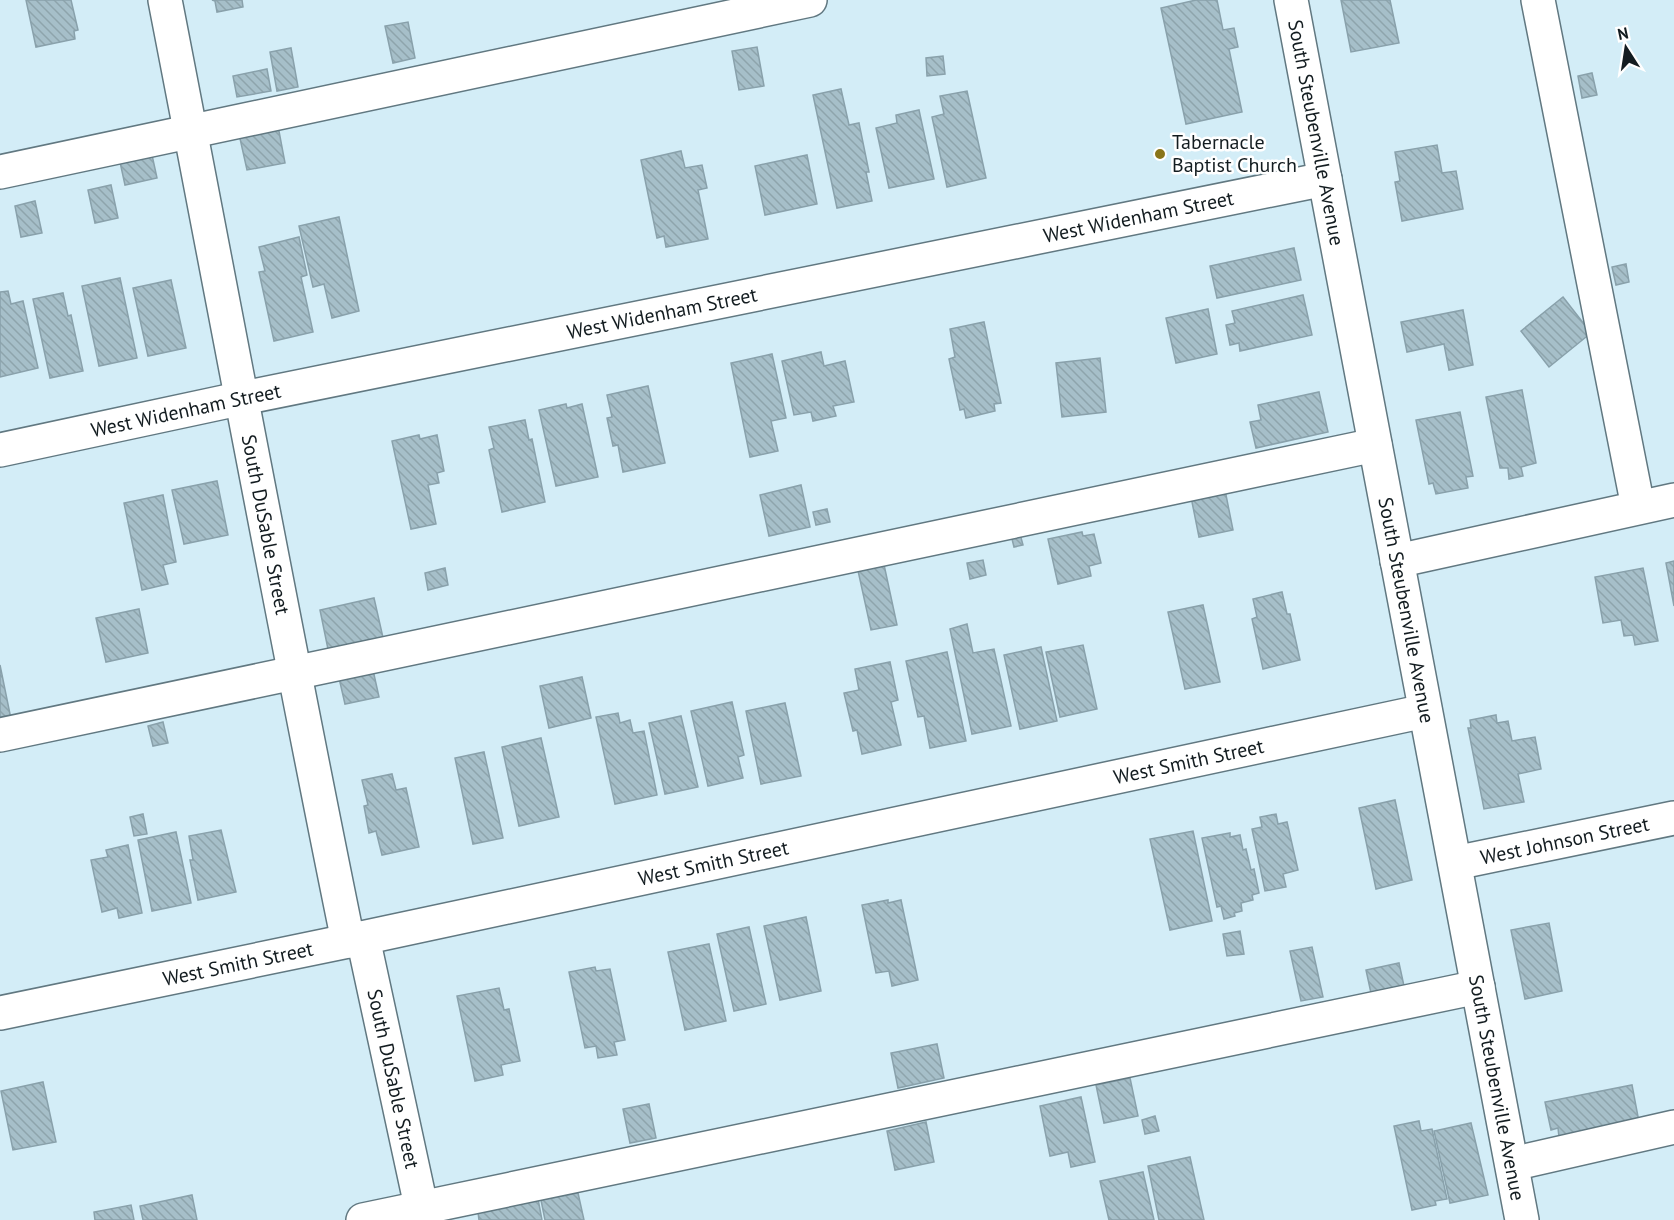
<svg xmlns="http://www.w3.org/2000/svg" width="1674" height="1220" font-family="'PT Sans',sans-serif">
  <defs>
    <pattern id="building-back-hatch" width="6" height="6" patternUnits="userSpaceOnUse" patternTransform="scale(1.5)"><rect width="6" height="6" fill="#a6bfc9"/><path d="M-1 5l2 2M0 0l6 6M5-1l2 2" fill="none" stroke="#8ea4ac"/></pattern>
  </defs>
  <rect width="100%" height="100%" fill="#d3edf7"/>
  <g fill="url(#building-back-hatch)" stroke="#89a1ab" stroke-width="1.5">
    <polygon points="26,0 71,0 78,30 74,31 75,39 36,47"/>
    <polygon points="212,0 242,0 243,7 217,12 215,1"/>
    <polygon points="1196,0 1217,0 1223,30 1234,28 1238,47 1229,49 1242,112 1186,124 1161,8"/>
    <polygon points="1341,0 1390,0 1399,43 1351,52"/>
    <polygon points="408,22 415,58 393,63 385,26"/>
    <polygon points="757,47 764,86 739,90 732,51"/>
    <polygon points="291,48 298,87 277,91 270,52"/>
    <polygon points="943,56 945,74 927,76 926,58"/>
    <polygon points="267,69 271,91 237,97 233,76"/>
    <polygon points="1592,73 1597,95 1582,98 1578,76"/>
    <polygon points="841,89 849,125 859,123 869,172 866,172 872,201 837,208 813,95"/>
    <polygon points="967,91 986,178 947,187 932,117 944,114 940,96"/>
    <polygon points="919,110 934,179 889,188 876,128 897,123 896,115"/>
    <polygon points="278,126 285,163 247,170 239,134"/>
    <polygon points="1437,145 1442,173 1456,171 1463,209 1402,221 1395,182 1400,181 1395,152"/>
    <polygon points="681,151 685,168 702,165 707,188 698,190 708,239 666,247 664,236 657,238 641,160"/>
    <polygon points="152,155 157,178 125,185 120,162"/>
    <polygon points="807,155 817,204 765,215 755,166"/>
    <polygon points="111,185 118,218 95,223 88,190"/>
    <polygon points="35,201 42,233 21,237 15,206"/>
    <polygon points="339,217 359,311 332,318 324,284 313,287 299,226"/>
    <polygon points="299,237 307,275 301,277 313,332 274,341 259,272 265,271 259,247"/>
    <polygon points="1294,248 1301,280 1217,298 1210,266"/>
    <polygon points="1626,264 1629,282 1616,285 1612,267"/>
    <polygon points="120,278 137,358 99,366 82,286"/>
    <polygon points="171,280 186,348 148,356 133,288"/>
    <polygon points="8,291 11,304 23,301 38,368 0,377 0,292"/>
    <polygon points="63,293 68,316 71,315 83,371 50,378 33,299"/>
    <polygon points="1303,295 1312,335 1240,351 1239,343 1230,345 1226,325 1235,323 1232,311"/>
    <polygon points="1563,297 1591,333 1549,367 1521,331"/>
    <polygon points="1208,309 1217,354 1176,363 1166,318"/>
    <polygon points="1463,310 1473,365 1449,370 1444,344 1407,352 1401,322"/>
    <polygon points="984,322 1001,403 994,404 995,411 966,418 964,409 960,410 949,359 955,357 950,329"/>
    <polygon points="821,352 824,366 845,361 854,402 833,406 836,416 813,421 811,412 794,415 782,361"/>
    <polygon points="772,354 786,418 771,421 778,451 750,457 731,363"/>
    <polygon points="1100,358 1106,412 1062,417 1056,363"/>
    <polygon points="648,386 665,463 623,472 618,445 613,446 607,418 612,417 607,395"/>
    <polygon points="1522,390 1536,463 1521,467 1523,476 1509,479 1508,468 1500,468 1486,397"/>
    <polygon points="1319,392 1328,432 1256,448 1250,422 1261,420 1258,405"/>
    <polygon points="566,404 567,408 582,404 598,477 556,486 539,410"/>
    <polygon points="1460,412 1473,476 1466,477 1468,488 1436,494 1433,483 1429,484 1416,420"/>
    <polygon points="525,420 529,440 532,439 545,502 502,512 489,450 494,448 489,427"/>
    <polygon points="419,435 420,439 437,435 444,471 437,473 439,483 428,485 436,524 411,529 392,441"/>
    <polygon points="217,481 228,535 184,544 172,490"/>
    <polygon points="801,485 810,527 769,536 760,495"/>
    <polygon points="1225,490 1233,530 1199,537 1191,497"/>
    <polygon points="163,495 176,562 163,565 168,584 142,590 124,503"/>
    <polygon points="827,509 830,522 816,525 813,512"/>
    <polygon points="1082,532 1083,536 1094,534 1101,563 1089,566 1091,576 1058,584 1048,539"/>
    <polygon points="1020,534 1023,545 1014,547 1011,535"/>
    <polygon points="883,560 897,625 871,630 857,566"/>
    <polygon points="983,560 986,575 970,579 967,563"/>
    <polygon points="1674,561 1674,606 1666,563"/>
    <polygon points="445,568 448,585 428,590 425,573"/>
    <polygon points="1643,568 1658,641 1635,645 1633,635 1624,636 1621,620 1603,623 1595,577"/>
    <polygon points="1282,592 1287,614 1290,614 1300,660 1263,669 1252,619 1257,617 1253,599"/>
    <polygon points="374,598 384,642 329,654 320,610"/>
    <polygon points="1203,605 1220,682 1185,689 1168,612"/>
    <polygon points="139,609 148,653 106,662 96,618"/>
    <polygon points="967,624 973,653 994,649 1011,726 972,734 950,629"/>
    <polygon points="1083,645 1097,709 1060,717 1046,652"/>
    <polygon points="1041,647 1057,721 1020,729 1004,655"/>
    <polygon points="947,652 966,741 930,748 924,716 918,717 906,661"/>
    <polygon points="890,662 898,700 891,702 901,745 862,754 857,730 853,731 844,693 859,690 855,669"/>
    <polygon points="0,665 11,719 0,721"/>
    <polygon points="373,670 379,697 345,704 339,678"/>
    <polygon points="582,677 591,718 549,728 540,686"/>
    <polygon points="732,702 744,755 738,757 743,778 708,786 691,711"/>
    <polygon points="785,703 801,776 761,784 746,711"/>
    <polygon points="618,713 620,723 630,720 633,733 644,731 657,795 615,804 596,717"/>
    <polygon points="1496,715 1497,723 1508,721 1512,741 1535,737 1541,769 1518,774 1524,802 1484,809 1468,728 1471,728 1470,720"/>
    <polygon points="681,716 698,787 665,794 649,723"/>
    <polygon points="163,722 168,743 153,746 148,726"/>
    <polygon points="541,738 559,817 519,826 502,747"/>
    <polygon points="484,752 503,838 473,844 455,758"/>
    <polygon points="392,774 396,790 406,788 419,847 382,855 376,831 369,833 364,806 368,805 362,780"/>
    <polygon points="1395,800 1412,880 1376,889 1359,808"/>
    <polygon points="143,814 147,834 134,836 130,817"/>
    <polygon points="1276,814 1278,824 1287,822 1298,870 1283,874 1286,887 1265,891 1252,829 1262,827 1260,817"/>
    <polygon points="221,830 236,892 198,900 190,860 193,860 189,836"/>
    <polygon points="1193,831 1212,921 1170,930 1150,839"/>
    <polygon points="176,832 191,903 152,911 138,840"/>
    <polygon points="1230,833 1230,837 1240,835 1243,850 1246,849 1251,870 1254,869 1259,893 1252,895 1253,900 1241,903 1242,911 1234,913 1235,916 1224,919 1221,906 1217,907 1202,838"/>
    <polygon points="128,845 142,913 119,918 117,908 102,912 91,860 108,857 106,850"/>
    <polygon points="888,900 888,903 901,900 918,980 892,986 889,971 876,973 862,905"/>
    <polygon points="806,917 821,991 780,1000 764,926"/>
    <polygon points="1549,923 1562,991 1525,999 1511,930"/>
    <polygon points="749,927 766,1004 734,1011 717,934"/>
    <polygon points="1240,931 1244,954 1227,956 1223,934"/>
    <polygon points="709,944 726,1021 685,1030 668,952"/>
    <polygon points="1312,947 1323,997 1301,1001 1290,951"/>
    <polygon points="1399,963 1404,986 1371,993 1366,970"/>
    <polygon points="595,967 596,971 610,969 625,1040 614,1042 617,1055 598,1058 596,1046 585,1048 569,972"/>
    <polygon points="499,988 504,1010 509,1009 520,1061 501,1065 503,1075 475,1081 457,996"/>
    <polygon points="937,1044 944,1078 898,1088 891,1053"/>
    <polygon points="1130,1078 1138,1116 1104,1123 1096,1085"/>
    <polygon points="43,1082 56,1142 13,1150 1,1091"/>
    <polygon points="1632,1085 1639,1122 1559,1137 1558,1128 1551,1130 1545,1102"/>
    <polygon points="1081,1097 1095,1162 1071,1167 1068,1152 1050,1156 1040,1106"/>
    <polygon points="649,1104 656,1138 630,1143 623,1109"/>
    <polygon points="1155,1116 1159,1131 1145,1134 1142,1120"/>
    <polygon points="1419,1121 1421,1131 1432,1129 1447,1199 1435,1201 1436,1205 1412,1210 1394,1126"/>
    <polygon points="926,1122 934,1162 895,1170 887,1131"/>
    <polygon points="1471,1123 1488,1195 1450,1203 1434,1131"/>
    <polygon points="1190,1157 1204,1220 1159,1220 1148,1166"/>
    <polygon points="1143,1172 1154,1220 1109,1220 1100,1181"/>
    <polygon points="578,1193 584,1220 545,1220 541,1200"/>
    <polygon points="192,1195 197,1220 143,1220 140,1206"/>
    <polygon points="538,1199 542,1220 479,1220 478,1212"/>
    <polygon points="131,1205 134,1220 95,1220 94,1212"/>
  </g>
  <g fill="none" stroke-linecap="round" stroke-linejoin="round">
    <g stroke="#617881" stroke-width="36">
      <g id="minor">
        <path id="s1" d="M165,0C226,314 284,628 348,941"/>
        <path id="s2" d="M1291,0L1522,1220"/>
        <polyline points="1538,0 1638,507"/>
        <polyline points="0,172 810,0"/>
        <path id="s3" d="M0,450L243,398L1325,179"/>
        <polyline points="1397,561 1674,500"/>
        <polyline points="0,735 1375,445"/>
        <path id="s4" d="M1455,863L1674,818"/>
        <path id="s5" d="M363,938L424,1220"/>
        <path id="s6" d="M0,1013L348,941L1425,711"/>
        <polyline points="1512,1164 1674,1127"/>
        <polyline points="363,1220 1478,987"/>
      </g>
    </g>
    <use href="#minor" stroke="#fff" stroke-width="33"/>
  </g>
  <circle fill="#8a7519" stroke="#fff" stroke-width="2" cx="1160" cy="154" r="6"/>
  <g text-anchor="middle" dominant-baseline="central" stroke-width="5" stroke-linejoin="round" paint-order="stroke">
    <g font-size="20" fill="#131c20" stroke="#fff">
      <text stroke="none"><textPath href="#s2" startOffset="135">South Steubenville Avenue</textPath></text>
      <text stroke="none"><textPath href="#s3" startOffset="1162">West Widenham Street</textPath></text>
      <text stroke="none"><textPath href="#s3" startOffset="676">West Widenham Street</textPath></text>
      <text stroke="none"><textPath href="#s3" startOffset="190">West Widenham Street</textPath></text>
      <text stroke="none"><textPath href="#s1" startOffset="534">South DuSable Street</textPath></text>
      <text stroke="none"><textPath href="#s2" startOffset="621">South Steubenville Avenue</textPath></text>
      <text stroke="none"><textPath href="#s6" startOffset="1215">West Smith Street</textPath></text>
      <text stroke="none"><textPath href="#s4" startOffset="112">West Johnson Street</textPath></text>
      <text stroke="none"><textPath href="#s6" startOffset="729">West Smith Street</textPath></text>
      <text stroke="none"><textPath href="#s6" startOffset="243">West Smith Street</textPath></text>
      <text stroke="none"><textPath href="#s5" startOffset="144">South DuSable Street</textPath></text>
      <text stroke="none"><textPath href="#s2" startOffset="1107">South Steubenville Avenue</textPath></text>
    </g>
    <g font-size="20" fill="#131c20" stroke="#fff" text-anchor="start">
      <text x="1172" y="142">Tabernacle<tspan x="1172" dy="23">Baptist Church</tspan></text>
    </g>
  </g>
  <g transform="translate(1626 48) rotate(348)" stroke="#ffffff" stroke-width="4.5" paint-order="stroke">
  <path d="M0-4.5L10 22L0 15L-10 22Z" fill="#131c20"/>
  <text y="-9" font-size="16" font-weight="bold" text-anchor="middle" fill="#131c20">N</text>
  </g>
</svg>
